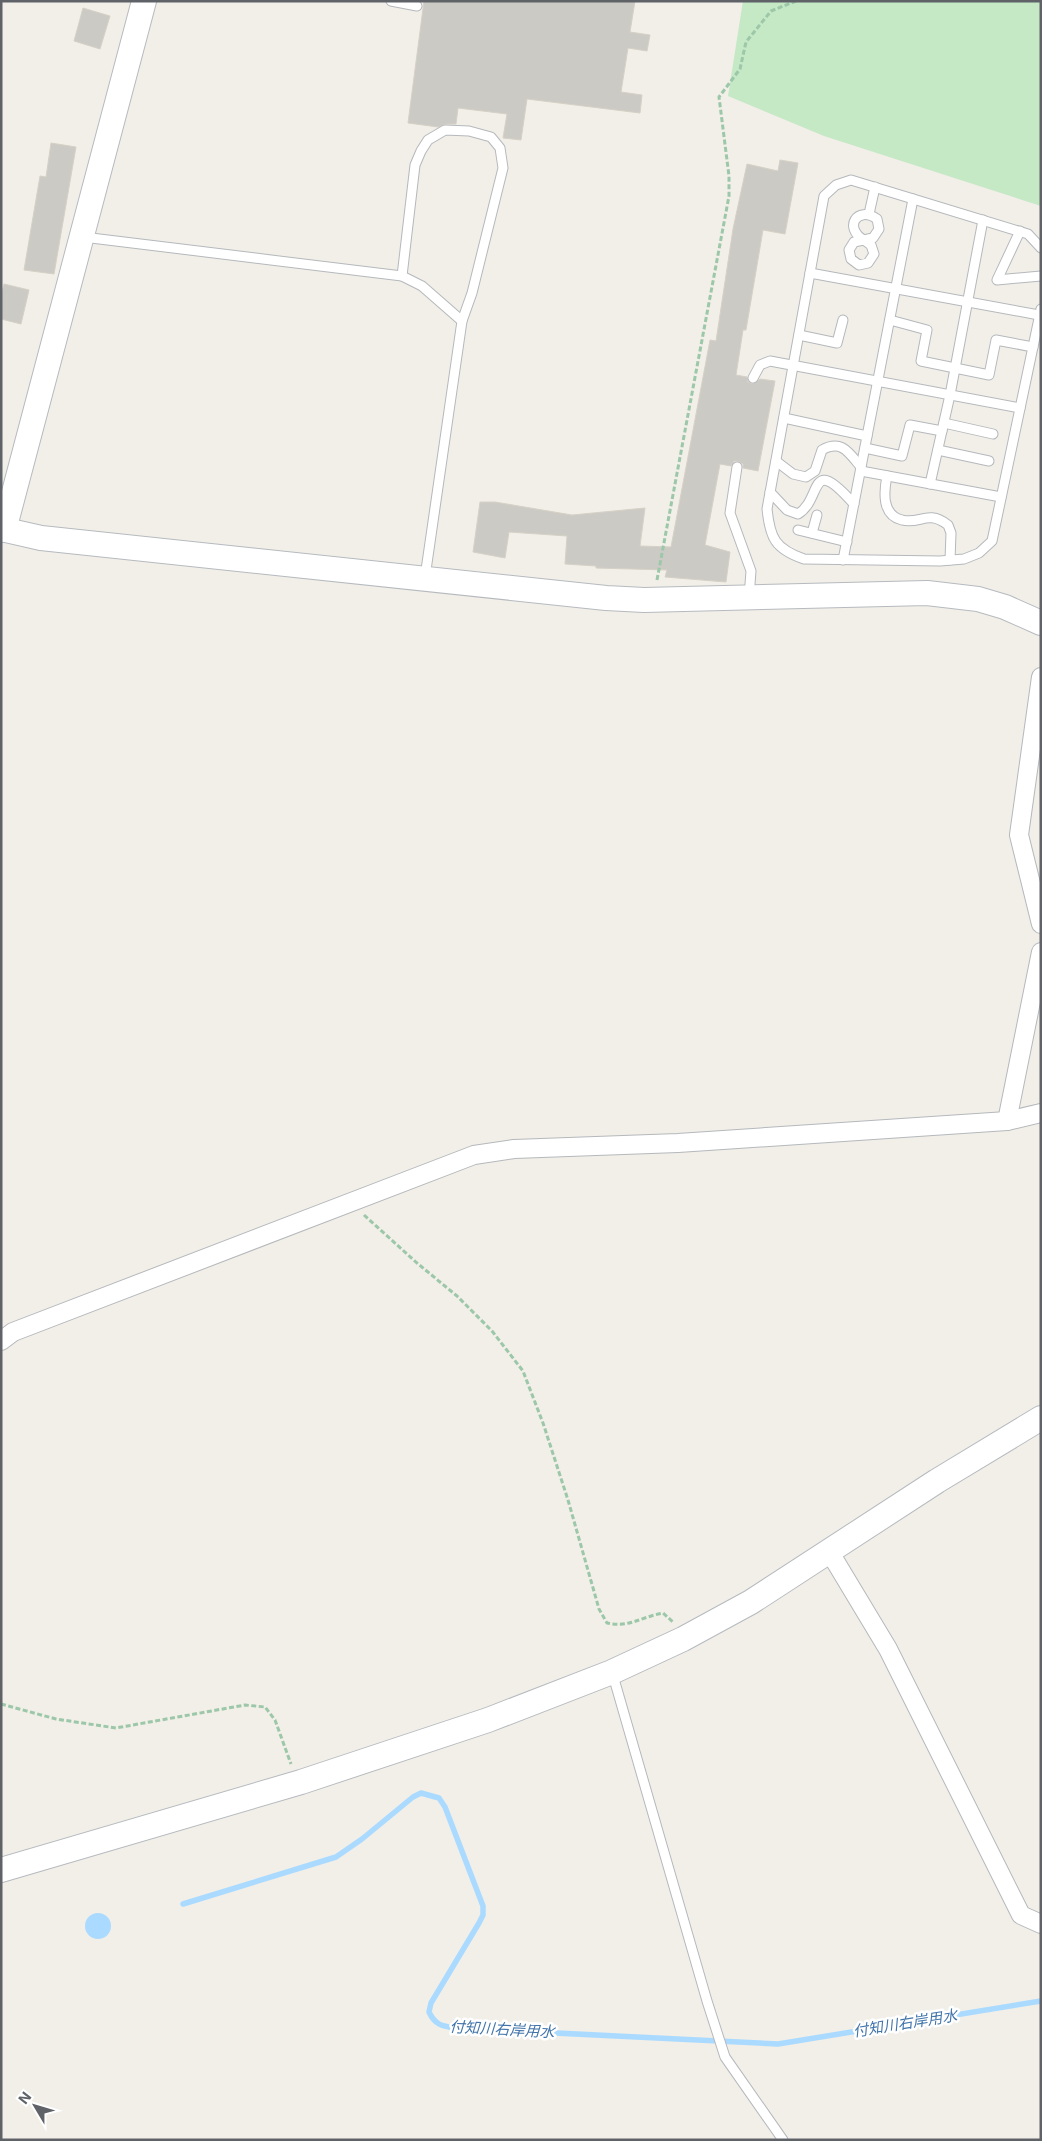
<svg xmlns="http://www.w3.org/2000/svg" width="1042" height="2141" font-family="Inter,'Noto Sans JP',sans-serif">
  <rect width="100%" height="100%" fill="#f1efe8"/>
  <polygon fill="#c5e8c5" points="743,1 1041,1 1041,206 824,136 728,96"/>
  <circle fill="#aadaff" cx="98" cy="1926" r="13"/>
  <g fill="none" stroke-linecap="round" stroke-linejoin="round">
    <path stroke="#aadaff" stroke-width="5.5" d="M183,1904L336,1857L362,1839L413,1797L421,1793L439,1798L445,1807L483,1906V1915L479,1923L431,2003L429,2012C435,2025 442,2026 455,2028L778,2044L1041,2001"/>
  </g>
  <g fill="#cccac5" stroke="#d6d1c6">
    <polygon points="424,1 635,1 630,32 650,35 647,51 628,48 621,92 642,95 640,113 527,99 521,140 503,138 507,114 458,108 456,124 445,124 438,127 408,123"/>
    <polygon points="83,8 110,16 100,49 74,41"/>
    <polygon points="51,143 76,147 54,274 24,270 40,176 46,177"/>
    <polygon points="780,160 798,163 785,234 763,230 746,330 743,330 736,375 747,377 748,382 753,384 760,379 775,381 758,471 743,468 743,464 738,461 734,461 731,466 720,464 705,545 730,552 726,582 665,577 667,570 596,568 596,566 565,564 567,536 509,532 505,558 473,552 480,502 495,502 572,515 645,508 640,546 671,547 710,340 716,341 733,229 747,164 778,171"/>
    <polygon points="4,284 29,290 21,324 1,319 1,295"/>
  </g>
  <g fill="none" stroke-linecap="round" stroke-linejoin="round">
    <g stroke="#b5b8bc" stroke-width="11">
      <g id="lane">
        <polyline points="391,1 417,6"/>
        <polyline points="869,214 875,187"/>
        <polyline points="1020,231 997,280 1041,276"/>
        <polyline points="83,237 402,276 422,286 462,321"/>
        <path d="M864,240L871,245L874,254L868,263L859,265L851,259L849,250L854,242L873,238L879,229L877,219C857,205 843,228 864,240"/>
        <path d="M1041,248L1028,234L851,180L836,185L824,196L767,509C770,538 775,549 804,559L940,561L964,559L979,553L992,541L1041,309"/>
        <polyline points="810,273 1039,315"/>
        <polyline points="402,276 415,165 421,151 428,140 445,130 469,131 491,137 500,148 503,168 472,293 462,321 425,577"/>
        <polyline points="890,320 927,330 921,361 989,375 996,340 1033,347"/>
        <polyline points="799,335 837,343 843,320"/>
        <polyline points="753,378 760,365 770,361 1020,408"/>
        <polyline points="784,418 867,436"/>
        <polyline points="944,423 993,434"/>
        <polyline points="865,448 902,456 910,425 942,431"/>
        <polyline points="938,450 989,461"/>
        <path d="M776,461L793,474L806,477L815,471L822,450C842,439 849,453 861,467"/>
        <polyline points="737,467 730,513 751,571 749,597"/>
        <polyline points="861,471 1001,497"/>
        <path d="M887,476C884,491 881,515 902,520C920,525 927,509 948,525L951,533L950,560"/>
        <polyline points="930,484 950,395 983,220"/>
        <path d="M770,492L787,510L798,514C823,499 808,452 854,504"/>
        <polyline points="798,530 847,542"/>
        <polyline points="812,533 817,515"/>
        <polyline points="843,560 913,199"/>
        <polyline points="612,1672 707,2001 725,2057 783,2140"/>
      </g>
    </g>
    <g stroke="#b5b8bc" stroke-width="20">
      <g id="street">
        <polyline points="1041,677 1019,835 1041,924"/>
        <polyline points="1007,1121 1041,952"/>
        <polyline points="1,1341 13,1332 474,1155 514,1149 678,1143 1007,1121 1041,1113"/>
        <polyline points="829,1551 888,1649 1021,1915 1041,1924"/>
      </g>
    </g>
    <g stroke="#b6babf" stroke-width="26">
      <g id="secondary">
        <polyline points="1,529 41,538 606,598 644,600 927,593 978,599 1005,607 1041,623"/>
        <polyline points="4,530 144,1"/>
        <polyline points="1,1870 301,1782 488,1720 612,1672 683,1639 751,1602 937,1481 1041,1418"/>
      </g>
    </g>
    <g stroke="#9cc7a9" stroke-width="3" stroke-dasharray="5 2.5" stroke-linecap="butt">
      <polyline points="657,580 729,196 729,176 719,97 740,69 746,42 771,11 796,1"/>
      <path d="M364,1215L417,1263L457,1296L492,1331L523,1371L543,1423L568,1500L599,1609L607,1623C629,1628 641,1617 663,1613L673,1622"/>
      <polyline points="1,1704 56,1719 116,1728 245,1705 265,1707 275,1720 291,1764"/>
    </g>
    <use href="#lane" stroke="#fff" stroke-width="9"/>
    <use href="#street" stroke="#fff" stroke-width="18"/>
    <use href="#secondary" stroke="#fff" stroke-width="24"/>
  </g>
  <g text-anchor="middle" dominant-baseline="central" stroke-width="5" stroke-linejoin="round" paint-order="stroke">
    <g font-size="15" font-style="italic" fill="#4174aa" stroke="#fff">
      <text transform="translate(905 2023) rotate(-9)">付知川右岸用水</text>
      <text transform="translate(502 2029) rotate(3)">付知川右岸用水</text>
    </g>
  </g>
  <rect width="1042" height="2141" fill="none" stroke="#5f6368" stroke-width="5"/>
  <g transform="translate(35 2106) rotate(308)" stroke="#ffffff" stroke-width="4" paint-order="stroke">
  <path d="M0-4L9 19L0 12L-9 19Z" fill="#5f6368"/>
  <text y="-8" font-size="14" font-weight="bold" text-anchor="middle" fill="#5f6368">N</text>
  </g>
</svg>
